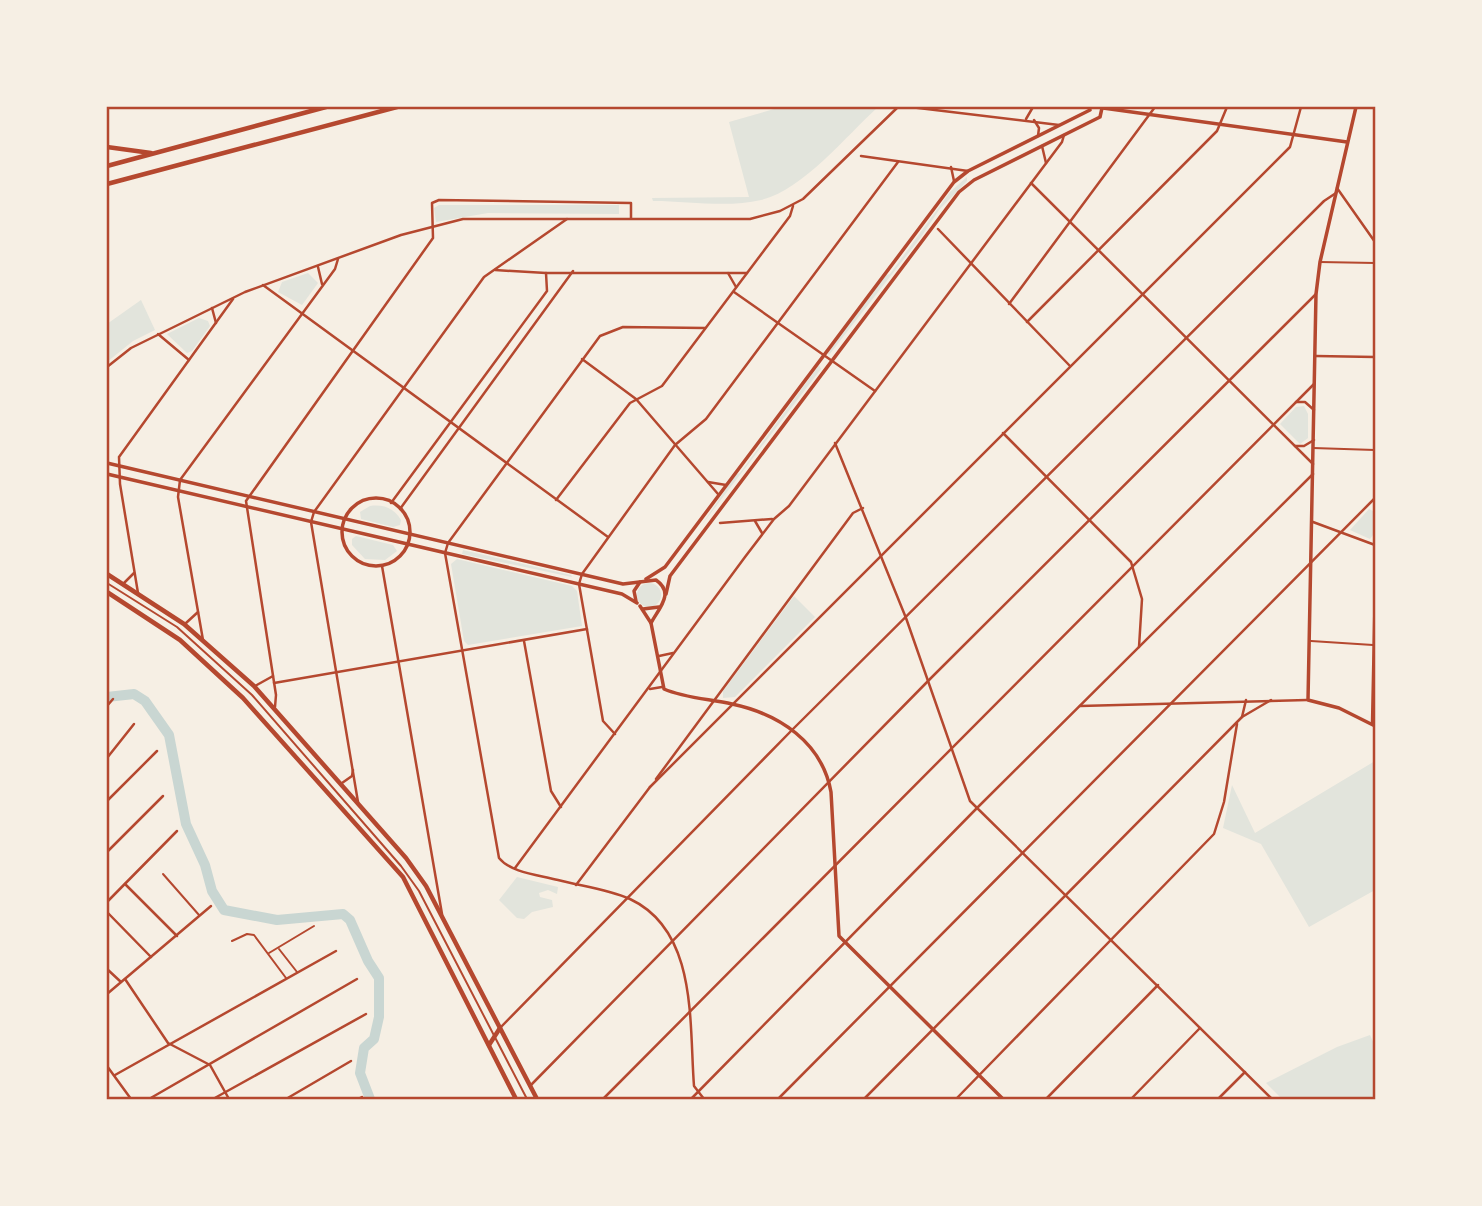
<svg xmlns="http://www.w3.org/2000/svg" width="1482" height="1206" font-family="Spectral,serif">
  <rect width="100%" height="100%" fill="#f6efe4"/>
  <g fill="#e2e4dc">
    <path d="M781,107L790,109L797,107H878C846,136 803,190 761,200C728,208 688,201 653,201L652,198L749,197L729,122Z"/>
    <polygon points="967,177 967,181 939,210 921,237 829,355 827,352 886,275 890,274 950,192"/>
    <polygon points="439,205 619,205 619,214 488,213 436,222 434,208"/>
    <polygon points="308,273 318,283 302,305 278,292 282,282"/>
    <polygon points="141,300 155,330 133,341 107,362 107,324"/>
    <polygon points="199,318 208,321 210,326 192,351 187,353 167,334"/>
    <polygon points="819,365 821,369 701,526 736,474 740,473"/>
    <polygon points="1304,406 1308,414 1308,438 1300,444 1280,424 1296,407"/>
    <path d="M370,506C383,504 394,508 401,520L400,525L393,527L361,519L360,512Z"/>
    <polygon points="1369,509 1373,511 1373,535 1370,539 1350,530"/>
    <polygon points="356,536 393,545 397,551 385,560 365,559 352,545 352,539"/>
    <polygon points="463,550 571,575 572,577 462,554"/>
    <polygon points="457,559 572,586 577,591 582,626 468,645 464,641 451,564"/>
    <circle cx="649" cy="595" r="12"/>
    <polygon points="794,596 815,617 735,697 723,698 723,691"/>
    <polygon points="1375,761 1375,890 1309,927 1261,844 1223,828 1232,785 1255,833"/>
    <polygon points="517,877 558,887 557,894 548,890 539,893 540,897 552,900 553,907 532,912 524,919 517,918 499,900"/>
    <polygon points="1370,1035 1375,1046 1375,1099 1282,1099 1266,1083 1337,1047"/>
  </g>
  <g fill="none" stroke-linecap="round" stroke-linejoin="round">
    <polyline stroke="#c9d6d2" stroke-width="10" points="107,697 134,694 145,701 169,735 186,824 205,865 212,891 224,910 277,920 343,914 350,920 368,961 379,978 379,1017 374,1039 364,1048 360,1073 370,1099"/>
    <g stroke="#b5482f" stroke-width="2">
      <polyline points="1320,262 1375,263"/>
      <polyline points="1313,448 1375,450"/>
      <polyline points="107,583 177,627 252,695 401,866 419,891 527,1099"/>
      <polyline points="1311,641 1373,645"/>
      <polyline points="163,874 199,915"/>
      <polyline points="232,941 247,934 254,935 286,978"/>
      <polyline points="279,949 297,972"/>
      <polyline points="269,953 314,926"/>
    </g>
    <g stroke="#b5482f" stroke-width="2.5">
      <polyline points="910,107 1059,125"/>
      <polyline points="1026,119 1033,107"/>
      <polyline points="1034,120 1039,128 1038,136"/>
      <polyline points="1042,146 1046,163"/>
      <polyline points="861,156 968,171"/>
      <polyline points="951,167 954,181"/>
      <polyline points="1031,183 1313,464"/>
      <polyline points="1337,188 1375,242"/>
      <polyline points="938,229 1070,366"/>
      <polyline points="318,267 322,284"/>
      <polyline points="495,270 546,273 747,273"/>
      <polyline points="728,273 736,287"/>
      <polyline points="263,285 608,537"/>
      <polyline points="734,292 875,391"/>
      <polyline points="1009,304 1155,107"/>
      <polyline points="212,308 216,323"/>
      <polyline points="1027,322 1217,131 1227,107"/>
      <polyline points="158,334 189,360"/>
      <polyline points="1316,356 1375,357"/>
      <polyline points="582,359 636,399 718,494"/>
      <polyline points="107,367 131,348 245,292 401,235 463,219 750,219 780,211 803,199 898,107"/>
      <polyline points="1296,402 1305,402 1314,410"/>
      <polyline points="1003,433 1131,562 1142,599 1139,647"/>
      <polyline points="835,443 906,618 970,801 1272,1099"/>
      <polyline points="1295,446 1304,446 1314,440"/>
      <polyline points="708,482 726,485"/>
      <polyline points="556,500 630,403 662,386 790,216 793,206"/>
      <polyline points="391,503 547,291 546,273"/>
      <polyline points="400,509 573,271"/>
      <polyline points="755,521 762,533"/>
      <polyline points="1313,522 1375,545"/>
      <polyline points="720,523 772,519"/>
      <polyline points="382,566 442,914"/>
      <polyline points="123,584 134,573"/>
      <polyline points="138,593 120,484 119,457 233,299"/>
      <polyline points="186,623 198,612"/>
      <polyline points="203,640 178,497 180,480 335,269 338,259"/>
      <polyline points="524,641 551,791 561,807"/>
      <polyline points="659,656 673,653"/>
      <polyline points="274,683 587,629"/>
      <polyline points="255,686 273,676"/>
      <polyline points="650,689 662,687"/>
      <polyline points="107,706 113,699"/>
      <polyline points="1080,706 1307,700"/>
      <polyline points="275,707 276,695 246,501 433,238 432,203 439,200 631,203 631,218"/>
      <polyline points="1242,717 1246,700"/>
      <polyline points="1372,724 1375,580"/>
      <polyline points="615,734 603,721 579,584 582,574 675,445 706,419 898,162"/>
      <polyline points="107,758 134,724"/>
      <polyline points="656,779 853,513 863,508"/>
      <polyline points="342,783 352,776 353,770"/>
      <polyline points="650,787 1290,147 1301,107"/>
      <polyline points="107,801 157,751"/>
      <polyline points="358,802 311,522 314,512 484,277 567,219"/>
      <polyline points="107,852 163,796"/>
      <polyline points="515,868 745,557 774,519 789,506 1062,142 1064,135"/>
      <polyline points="125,884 177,936"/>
      <polyline points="576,885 650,787"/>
      <polyline points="107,902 177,831"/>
      <polyline points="107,912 151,957"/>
      <polyline points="107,969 121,982"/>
      <polyline points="125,979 168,1043 210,1065 229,1099"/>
      <polyline points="107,994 211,906"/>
      <polyline points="500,1028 793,729 1324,201 1336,193"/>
      <polyline points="107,1066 131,1099"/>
      <polyline points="115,1075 336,951"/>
      <polyline points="530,1086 931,678 1316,294"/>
      <polyline points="149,1099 357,979"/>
      <polyline points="213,1099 366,1014"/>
      <polyline points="286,1099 351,1061"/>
      <polyline points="358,1099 362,1097"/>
      <polyline points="603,1099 1314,384"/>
      <polyline points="691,1099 977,808 1313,474"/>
      <path d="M704,1099L694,1086C689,1023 698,931 630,899C608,889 581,886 558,880C540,875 511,873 499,858L445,553L448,543L600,336L623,327L705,328"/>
      <polyline points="778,1099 1375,498"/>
      <polyline points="864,1099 1242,717 1271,700"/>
      <polyline points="956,1099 1214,834 1224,802 1237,724"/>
      <polyline points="1046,1099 1158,985"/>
      <polyline points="1131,1099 1200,1028"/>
      <polyline points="1218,1099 1245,1072"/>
    </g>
    <g stroke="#b5482f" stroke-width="3.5">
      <polyline points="1103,108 1347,142"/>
      <path d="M107,463L623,584L656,580C675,593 659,608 651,623"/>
      <polyline points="107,474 622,594 637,603"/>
      <circle cx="376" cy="532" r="34"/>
      <polyline points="646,579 665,567 954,182 968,171 1090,110"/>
      <polyline points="666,594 670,576 959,192 974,180 1100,117 1102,108"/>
      <polyline points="636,601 634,591 640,582"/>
      <path d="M640,606L651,623L664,689C684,698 710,699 732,704C779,714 822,742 831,792L839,936L1003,1099"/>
      <polyline points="643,609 659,607"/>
    </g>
    <polyline stroke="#b5482f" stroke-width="3.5" points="1356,107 1320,262 1316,294 1308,700 1339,708 1375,726"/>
    <g stroke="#b5482f" stroke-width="4.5">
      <polyline points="107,574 184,624 254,686 406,858 426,886 537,1099"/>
      <polyline points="107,592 180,640 243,698 403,877 516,1099"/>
      <polyline points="489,1045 500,1028"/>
    </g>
    <g stroke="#b5482f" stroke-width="4.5">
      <polyline points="107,147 151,153"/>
      <polyline points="107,166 326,107"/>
      <polyline points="107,184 397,107"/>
    </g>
  </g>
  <rect width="1482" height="1206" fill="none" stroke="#f6efe4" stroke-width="217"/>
  <rect x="108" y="108" width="1266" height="990" fill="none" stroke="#b5482f" stroke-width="2.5"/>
</svg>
